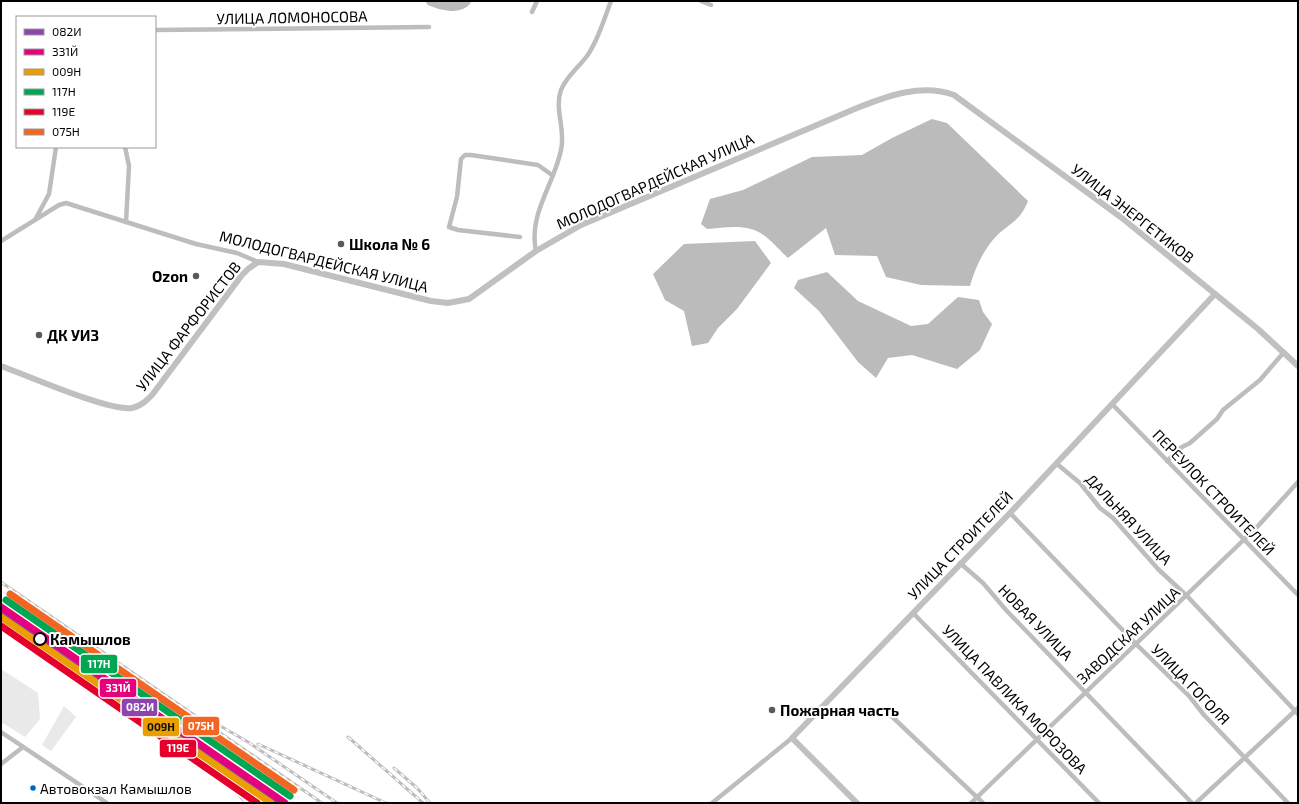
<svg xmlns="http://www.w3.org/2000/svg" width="1299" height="804" font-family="'Exo 2',sans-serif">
  <rect width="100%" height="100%" fill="#fff"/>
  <g fill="#e9e9e9">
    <polygon points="1,669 38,693 40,719 25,737 1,722"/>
    <polygon points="64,706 76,717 51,751 42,745"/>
  </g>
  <g fill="#bbb">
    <path d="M932,119L947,123L1028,201C1019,224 1006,224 992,241C981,255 975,269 970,286L921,285L886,277L877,256L835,255L826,228L788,258C778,249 765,232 751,229C737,225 721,228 707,229L701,224L710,199L743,190L812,157L862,155L892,138Z"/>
    <polygon points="755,241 771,263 737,309 718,328 708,343 692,346 684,311 665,300 653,274 684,244"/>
    <polygon points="827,272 858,301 911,326 928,324 958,297 979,300 983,312 992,324 980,350 957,369 912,355 888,358 876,378 858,362 819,311 794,288 798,280"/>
  </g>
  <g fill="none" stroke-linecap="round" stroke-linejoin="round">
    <path stroke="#bbb" stroke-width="10" d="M431,1C440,5 458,10 466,1"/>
    <g stroke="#bdbdbd" stroke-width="4.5">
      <polyline points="701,1 711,5"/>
      <polyline points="532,12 537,1"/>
      <polyline points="155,30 429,27"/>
      <polyline points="125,147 129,166 126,222"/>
      <polyline points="35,220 49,194 56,147"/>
      <polyline points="520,237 458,230 449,227 457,197 461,159 465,155 471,155 538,165 552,175"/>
      <polyline points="1,241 59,205 66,203 196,244 237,253 258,262"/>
      <path d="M536,251C528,214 554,185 561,150C566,130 554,109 561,90C566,77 578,68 587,56C598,41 604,19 611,1"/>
      <polyline points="1113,405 1298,595"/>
      <polyline points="1167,461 1182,447 1190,443 1217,419 1223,410 1260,380 1284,352"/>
      <polyline points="1057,464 1080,483 1100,508 1113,518 1158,569 1187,596 1298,714"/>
      <polyline points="1010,513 1136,644 1190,697 1204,715 1288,803"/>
      <polyline points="960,563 983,583 1006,610 1192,803"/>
      <polyline points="913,613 1099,803"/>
      <polyline points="884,709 983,803"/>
      <polyline points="1,732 107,803"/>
      <polyline points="1,764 23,747"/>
      <polyline points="712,803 792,738"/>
      <polyline points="971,803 1258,526 1298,482"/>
      <polyline points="1196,803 1298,708"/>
    </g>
    <g stroke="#c0c0c0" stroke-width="6">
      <path d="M1,366C26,375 110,412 132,408C141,406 146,401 152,395L242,275L248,269L258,262L284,264L431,301L448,303L469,299L536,251L581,225L857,108C887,96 922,83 954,95L1122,218L1258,329L1298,366"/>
      <polyline points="857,803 792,738 1010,513 1215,294"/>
    </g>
    <g stroke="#bdbdbd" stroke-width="3">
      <g id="rail">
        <polyline points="1,582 322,803"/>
        <polyline points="131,717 177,746"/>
        <polyline points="210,720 248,742 337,803"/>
        <polyline points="169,733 219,773 246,803"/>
        <polyline points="348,737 423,803"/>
        <polyline points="258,744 386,803"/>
        <polyline points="394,768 417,788 430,803"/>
      </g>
    </g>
    <use href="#rail" stroke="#fff" stroke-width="1.5" stroke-dasharray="4.5" stroke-linecap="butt"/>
    <g stroke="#fff" stroke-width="10">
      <polyline id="rail-1" points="1,612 278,803"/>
    </g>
    <g stroke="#fff" stroke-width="10">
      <polyline id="rail-2" points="1,607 285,803"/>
    </g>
    <g stroke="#fff" stroke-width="10">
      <polyline id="rail-3" points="1,617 271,803"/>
    </g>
    <g stroke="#fff" stroke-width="10">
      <polyline id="rail-4" points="6,600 290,796"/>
    </g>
    <g stroke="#fff" stroke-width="10">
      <polyline id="rail-5" points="1,626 257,803"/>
    </g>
    <g stroke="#fff" stroke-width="10">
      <polyline id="rail-6" points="10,594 294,790"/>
    </g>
    <use href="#rail-1" stroke="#8e44ad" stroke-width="7"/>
    <use href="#rail-2" stroke="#e5007d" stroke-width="7"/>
    <use href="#rail-3" stroke="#eb9e00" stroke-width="7"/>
    <use href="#rail-4" stroke="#00a651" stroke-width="7"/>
    <use href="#rail-5" stroke="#e4002b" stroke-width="7"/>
    <use href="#rail-6" stroke="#f26522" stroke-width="7"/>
  </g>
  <g fill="#595959" stroke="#fff" stroke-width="1.5">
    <circle cx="341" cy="244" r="4"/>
    <circle cx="196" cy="276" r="4"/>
    <circle cx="39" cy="335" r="4"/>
    <circle cx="772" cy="710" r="4"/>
  </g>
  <circle fill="#fff" stroke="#000" stroke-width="2" cx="40" cy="639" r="6"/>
  <circle fill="#0065bd" stroke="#fff" stroke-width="1.5" cx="33" cy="788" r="3.5"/>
  <g text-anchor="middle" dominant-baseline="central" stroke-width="4" stroke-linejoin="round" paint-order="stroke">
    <g font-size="14" fill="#000" stroke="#fff" text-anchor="start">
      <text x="40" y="788">Автовокзал Камышлов</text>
    </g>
    <g font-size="15" fill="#000" stroke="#fff">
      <text transform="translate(292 17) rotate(-1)">УЛИЦА ЛОМОНОСОВА</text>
      <text transform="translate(655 181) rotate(-24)">МОЛОДОГВАРДЕЙСКАЯ УЛИЦА</text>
      <text transform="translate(1133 213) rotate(38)">УЛИЦА ЭНЕРГЕТИКОВ</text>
      <text transform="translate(324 261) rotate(14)">МОЛОДОГВАРДЕЙСКАЯ УЛИЦА</text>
      <text transform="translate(188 326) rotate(-52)">УЛИЦА ФАРФОРИСТОВ</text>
      <text transform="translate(1214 492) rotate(46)">ПЕРЕУЛОК СТРОИТЕЛЕЙ</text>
      <text transform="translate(1129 519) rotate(47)">ДАЛЬНЯЯ УЛИЦА</text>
      <text transform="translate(960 545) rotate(-46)">УЛИЦА СТРОИТЕЛЕЙ</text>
      <text transform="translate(1036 622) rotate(46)">НОВАЯ УЛИЦА</text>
      <text transform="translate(1128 635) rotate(-43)">ЗАВОДСКАЯ УЛИЦА</text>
      <text transform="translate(1191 684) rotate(46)">УЛИЦА ГОГОЛЯ</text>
      <text transform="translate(1015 699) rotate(46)">УЛИЦА ПАВЛИКА МОРОЗОВА</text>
    </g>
    <g font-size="15" font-weight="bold" fill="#000" stroke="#fff" text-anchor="start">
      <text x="349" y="244">Школа № 6</text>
      <text x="188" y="276" text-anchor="end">Ozon</text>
      <text x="47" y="335">ДК УИЗ</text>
      <text x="780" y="710">Пожарная часть</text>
    </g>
    <g font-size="15" font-weight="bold" fill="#000" stroke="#fff" text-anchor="start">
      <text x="50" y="639">Камышлов</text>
    </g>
  </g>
  <g stroke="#fff" stroke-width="1.5">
    <rect x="80" y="654" width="38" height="20" rx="4" fill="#00a651"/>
    <rect x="99" y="678" width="38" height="20" rx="4" fill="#e5007d"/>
    <rect x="121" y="698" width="37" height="19" rx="4" fill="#8e44ad"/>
    <rect x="182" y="716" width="38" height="20" rx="4" fill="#f26522"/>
    <rect x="142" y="717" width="38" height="20" rx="4" fill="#eb9e00"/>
    <rect x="159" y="739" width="38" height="19" rx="4" fill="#e4002b"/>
  </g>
  <g font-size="11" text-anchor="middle" font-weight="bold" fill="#fff">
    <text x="99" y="668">117Н</text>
    <text x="118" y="692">331Й</text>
    <text x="140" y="711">082И</text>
    <text x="201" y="730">075Н</text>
    <text x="178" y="752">119Е</text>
  </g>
  <g font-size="11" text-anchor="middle" font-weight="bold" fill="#111">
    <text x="161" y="731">009Н</text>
  </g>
  <rect width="1299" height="804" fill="none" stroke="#000000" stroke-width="4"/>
  <rect x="16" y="16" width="140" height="132" fill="#ffffff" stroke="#999999"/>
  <rect x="24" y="29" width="20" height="6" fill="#8e44ad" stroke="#999999"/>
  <text x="52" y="36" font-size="12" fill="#000000">082И</text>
  <rect x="24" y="49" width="20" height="6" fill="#e5007d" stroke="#999999"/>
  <text x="52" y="56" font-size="12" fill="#000000">331Й</text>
  <rect x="24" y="69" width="20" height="6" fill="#eb9e00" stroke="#999999"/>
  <text x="52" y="76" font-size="12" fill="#000000">009Н</text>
  <rect x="24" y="89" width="20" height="6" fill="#00a651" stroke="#999999"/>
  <text x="52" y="96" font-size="12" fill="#000000">117Н</text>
  <rect x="24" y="109" width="20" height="6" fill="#e4002b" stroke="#999999"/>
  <text x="52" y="116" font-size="12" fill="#000000">119Е</text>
  <rect x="24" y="129" width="20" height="6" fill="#f26522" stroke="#999999"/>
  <text x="52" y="136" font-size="12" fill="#000000">075Н</text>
</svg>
